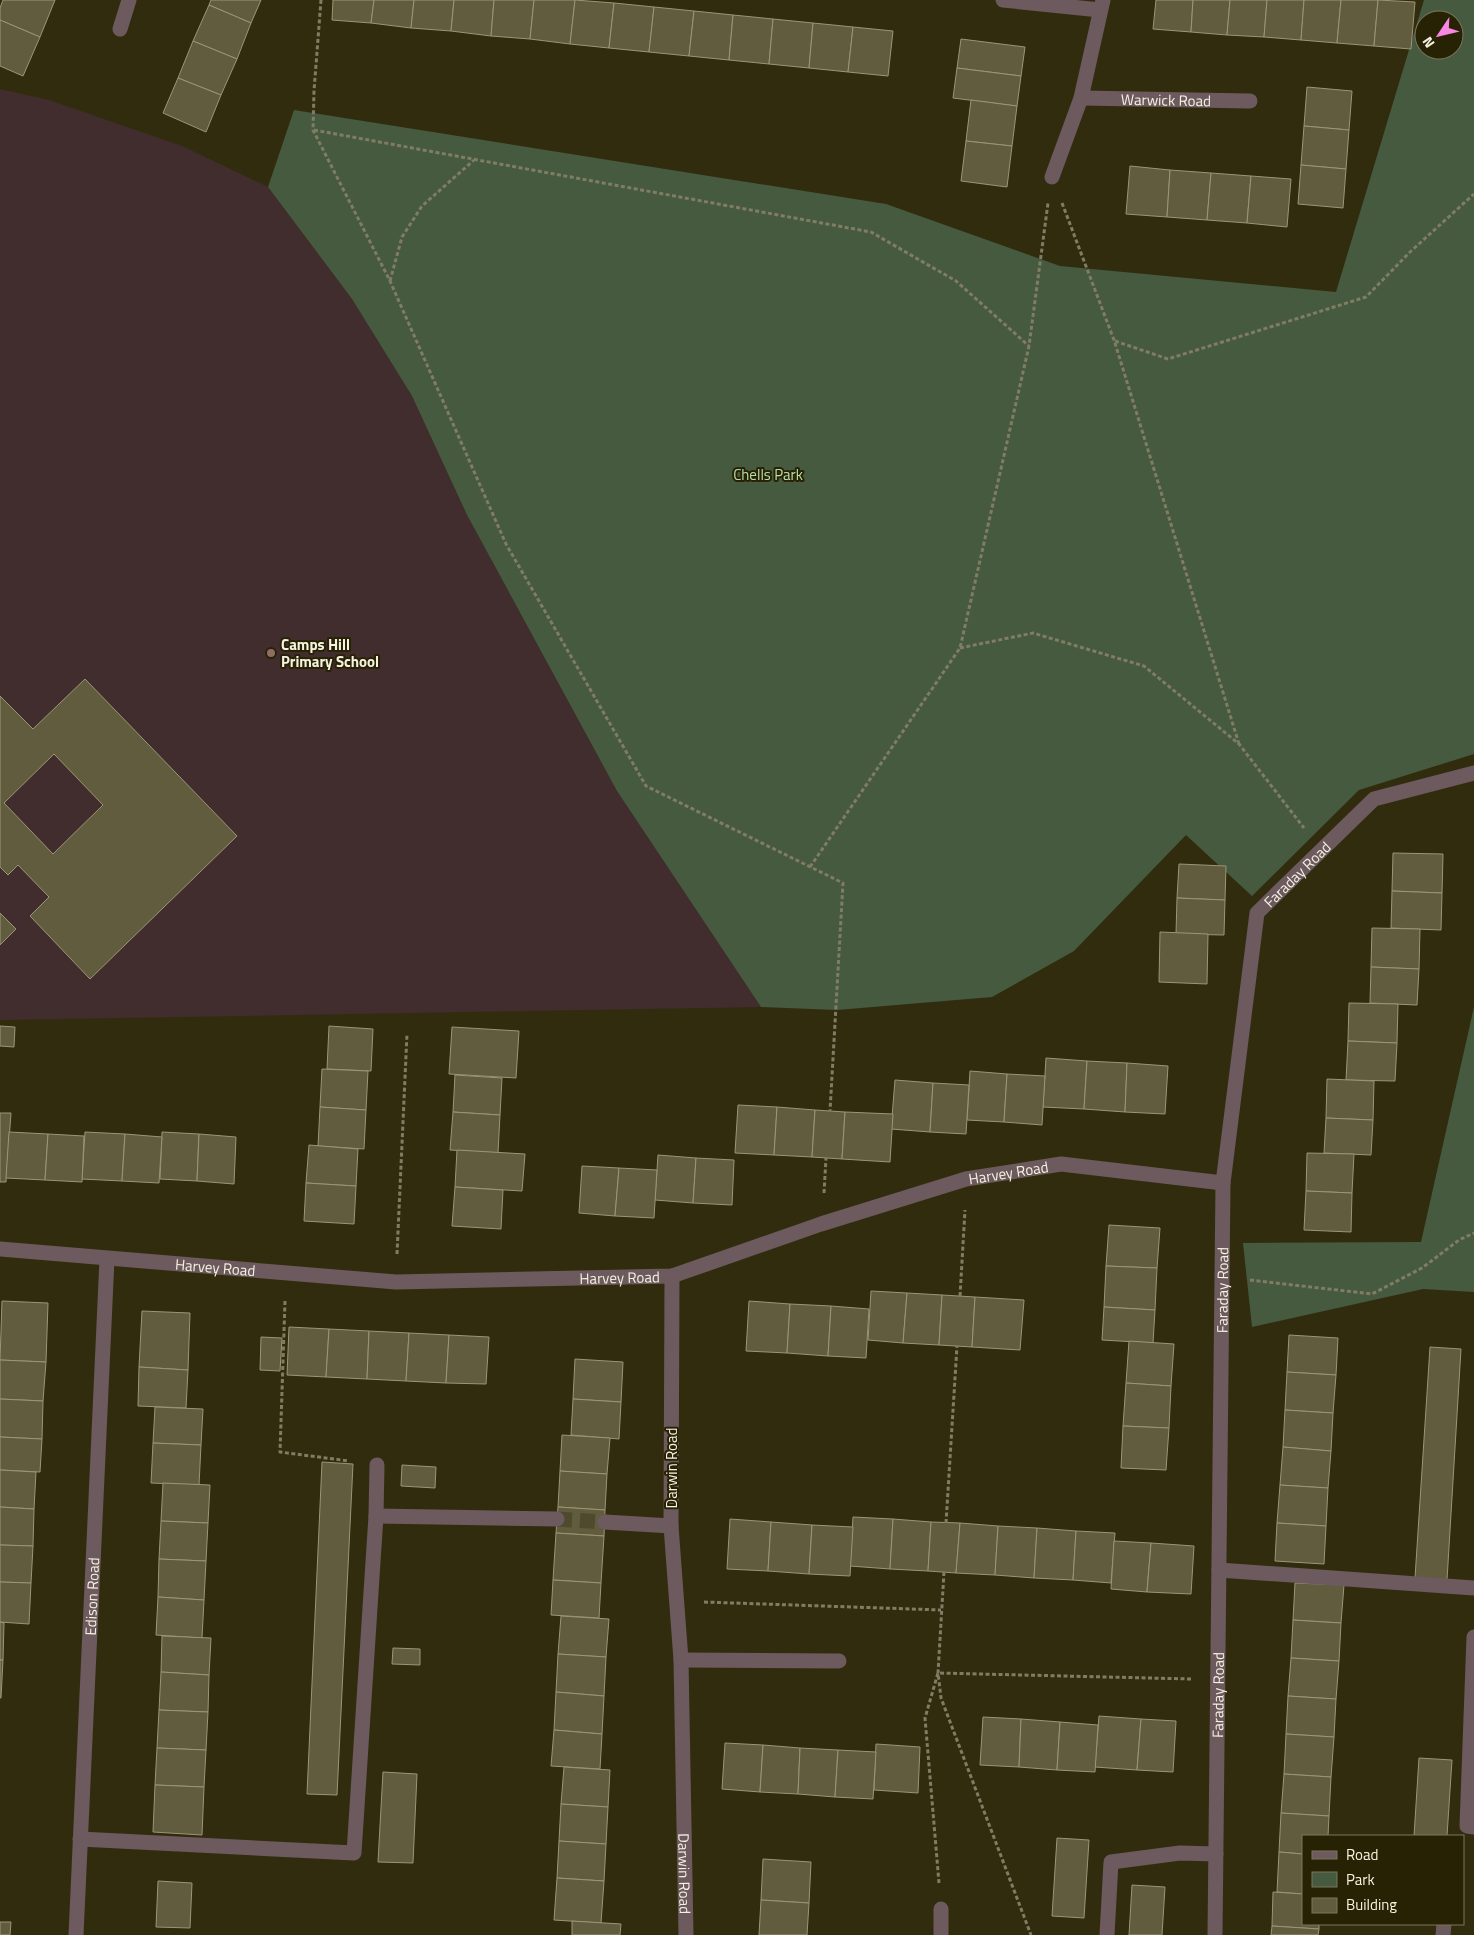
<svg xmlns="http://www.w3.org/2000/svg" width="1474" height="1935" font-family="'Titillium Web',sans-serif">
  <rect width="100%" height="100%" fill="#322c0f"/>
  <polygon fill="#412d2d" points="0,89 49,100 182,146 268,187 352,299 412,396 467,515 617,791 761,1007 0,1020"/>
  <g fill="#455a3f" fill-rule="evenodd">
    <path d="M1424,0H1474V754L1359,790L1252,896L1186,835L1074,951L992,997L837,1010L761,1007L617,791L467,515L412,396L352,299L268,187L294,110L886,204L1060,266L1336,292ZM1424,20H1454V50H1424Z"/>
    <polygon points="1474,1007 1474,1292 1423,1289 1252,1327 1243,1243 1421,1242"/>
  </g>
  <g fill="#625c3e" stroke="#9c9576" fill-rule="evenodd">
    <polygon points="3,0 55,0 40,37 0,20 0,8"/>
    <polygon points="211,0 261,0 251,23 209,5"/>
    <polygon points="333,0 374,0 371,23 332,20"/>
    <polygon points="374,0 414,0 411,28 371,23"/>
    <polygon points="414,0 454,0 451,31 411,28"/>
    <polygon points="454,0 494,0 491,36 451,31"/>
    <polygon points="494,0 534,0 530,39 491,36"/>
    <polygon points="534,0 575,0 570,44 530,39"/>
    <polygon points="575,0 614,3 609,48 570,44"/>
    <polygon points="1156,0 1193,0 1191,32 1153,29"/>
    <polygon points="1193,0 1230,0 1227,35 1191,32"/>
    <polygon points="1230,0 1267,0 1264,37 1227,35"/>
    <polygon points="1267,0 1304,0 1301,40 1264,37"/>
    <polygon points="1304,0 1341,0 1337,43 1301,40"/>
    <polygon points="1341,0 1378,0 1374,46 1337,43"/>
    <polygon points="1378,0 1415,2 1411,49 1374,46"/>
    <polygon points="614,3 654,7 649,52 609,48"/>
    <polygon points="209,5 251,23 237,59 193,41"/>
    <polygon points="654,7 694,11 689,56 649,52"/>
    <polygon points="694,11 733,15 729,60 689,56"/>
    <polygon points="733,15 773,19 769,64 729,60"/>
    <polygon points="773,19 813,23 809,68 769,64"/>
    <polygon points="0,20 40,37 23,76 0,66"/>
    <polygon points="813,23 853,27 848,72 809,68"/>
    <polygon points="853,27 893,31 888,76 848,72"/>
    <polygon points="961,39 1025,47 1021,76 957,68"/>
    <polygon points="193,41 237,59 221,95 178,78"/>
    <polygon points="957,68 1021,76 1017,106 953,98"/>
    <polygon points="178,78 221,95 206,132 163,113"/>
    <polygon points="1307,87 1352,91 1349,130 1304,126"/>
    <polygon points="971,100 1017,106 1012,146 966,141"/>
    <polygon points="1304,126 1349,130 1346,169 1301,165"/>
    <polygon points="966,141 1012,146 1007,187 961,181"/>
    <polygon points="1301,165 1346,169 1343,208 1298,204"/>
    <polygon points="1130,166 1170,170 1167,217 1126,214"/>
    <polygon points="1170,170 1211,173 1207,220 1167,217"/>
    <polygon points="1211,173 1251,176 1247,223 1207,220"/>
    <polygon points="1251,176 1291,179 1287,227 1247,223"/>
    <path d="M85,679L237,836L90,979L30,916L49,897L18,865L8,875L0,867V696L33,729ZM54,754L103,805L53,854L4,803Z"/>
    <polygon points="1393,853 1443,854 1442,893 1392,891"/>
    <polygon points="1179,864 1226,866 1225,900 1177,898"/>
    <polygon points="1392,891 1442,893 1441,930 1391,928"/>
    <polygon points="1177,898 1225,900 1224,935 1176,934"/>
    <polygon points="0,913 16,929 0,945"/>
    <polygon points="1372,928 1420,929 1419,969 1371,967"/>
    <polygon points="1160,932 1208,934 1207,984 1159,982"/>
    <polygon points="1371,967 1419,969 1417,1005 1370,1003"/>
    <polygon points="1349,1003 1398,1004 1397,1043 1348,1041"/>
    <polygon points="0,1026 15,1027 14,1047 0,1046"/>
    <polygon points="329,1026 373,1029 371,1071 327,1069"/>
    <polygon points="452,1027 519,1031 516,1078 449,1074"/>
    <polygon points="1348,1041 1397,1043 1395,1081 1346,1080"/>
    <polygon points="1046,1058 1087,1061 1084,1109 1043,1107"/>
    <polygon points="1087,1061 1127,1063 1125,1112 1084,1109"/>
    <polygon points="1127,1063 1168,1066 1165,1114 1125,1112"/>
    <polygon points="322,1069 368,1071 366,1110 320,1107"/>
    <polygon points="970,1071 1007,1074 1004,1122 967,1120"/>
    <polygon points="1007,1074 1045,1076 1042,1125 1004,1122"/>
    <polygon points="455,1075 502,1078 500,1115 453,1112"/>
    <polygon points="1327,1079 1374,1081 1373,1120 1326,1118"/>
    <polygon points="895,1080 933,1083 930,1132 891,1129"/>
    <polygon points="933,1083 969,1085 966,1134 930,1132"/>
    <polygon points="738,1105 777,1107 774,1155 735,1153"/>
    <polygon points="320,1107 366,1110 364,1149 318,1146"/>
    <polygon points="777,1107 815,1110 812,1157 774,1155"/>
    <polygon points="815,1110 845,1112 842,1159 812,1157"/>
    <polygon points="453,1112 500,1115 498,1153 450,1150"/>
    <polygon points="845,1112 893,1114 890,1162 842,1159"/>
    <polygon points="0,1113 11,1113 6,1182 0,1182"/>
    <polygon points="1326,1118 1373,1120 1371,1155 1324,1153"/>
    <polygon points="9,1132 48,1134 45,1180 6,1178"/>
    <polygon points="85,1132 125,1134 122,1181 82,1179"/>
    <polygon points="162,1132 199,1134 197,1181 160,1179"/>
    <polygon points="48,1134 84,1136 82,1182 45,1180"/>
    <polygon points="125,1134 162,1137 159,1183 122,1181"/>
    <polygon points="199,1134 236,1137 234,1184 197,1181"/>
    <polygon points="309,1145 358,1149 356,1186 306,1183"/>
    <polygon points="457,1150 525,1154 522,1191 455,1187"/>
    <polygon points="1307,1153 1354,1154 1352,1193 1306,1191"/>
    <polygon points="658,1155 696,1158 693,1203 655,1200"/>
    <polygon points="696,1158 734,1160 732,1205 693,1203"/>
    <polygon points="582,1166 619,1168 615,1216 579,1213"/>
    <polygon points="619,1168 657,1170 654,1218 615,1216"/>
    <polygon points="306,1183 356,1186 354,1224 304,1221"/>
    <polygon points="455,1187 503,1190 501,1229 452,1226"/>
    <polygon points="1306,1191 1352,1193 1351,1232 1304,1230"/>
    <polygon points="1109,1225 1160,1228 1157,1268 1106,1266"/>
    <polygon points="1106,1266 1157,1268 1155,1310 1104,1307"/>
    <polygon points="871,1291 907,1293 903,1343 868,1340"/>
    <polygon points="907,1293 942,1295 939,1345 903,1343"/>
    <polygon points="942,1295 975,1297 972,1347 939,1345"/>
    <polygon points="975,1297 1024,1300 1020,1350 972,1347"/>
    <polygon points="2,1301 48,1303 46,1362 0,1360"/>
    <polygon points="749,1301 790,1304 787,1353 746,1351"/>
    <polygon points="790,1304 831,1306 828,1356 787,1353"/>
    <polygon points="831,1306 869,1309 866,1358 828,1356"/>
    <polygon points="1104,1307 1155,1310 1153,1343 1102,1340"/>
    <polygon points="142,1311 190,1313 188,1370 139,1367"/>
    <polygon points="289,1327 329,1329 326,1377 287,1375"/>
    <polygon points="329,1329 369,1331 367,1379 326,1377"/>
    <polygon points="369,1331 409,1333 406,1381 367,1379"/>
    <polygon points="409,1333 449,1335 446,1383 406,1381"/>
    <polygon points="449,1335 489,1337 486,1384 446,1383"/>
    <polygon points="1289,1335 1338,1338 1336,1375 1287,1372"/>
    <polygon points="261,1337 282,1338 280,1371 260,1370"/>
    <polygon points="1129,1341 1174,1344 1171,1386 1126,1383"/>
    <polygon points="1430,1347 1461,1349 1447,1580 1415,1578"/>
    <polygon points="575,1359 623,1362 621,1402 573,1399"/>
    <polygon points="0,1360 46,1362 43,1401 0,1399"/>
    <polygon points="139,1367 188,1370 186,1408 138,1406"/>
    <polygon points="1287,1372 1336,1375 1333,1413 1285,1410"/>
    <polygon points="1126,1383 1171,1386 1169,1428 1123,1426"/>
    <polygon points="0,1399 43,1401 42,1439 0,1437"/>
    <polygon points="573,1399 621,1402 619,1439 571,1435"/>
    <polygon points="155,1407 203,1409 201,1445 153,1443"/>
    <polygon points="1285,1410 1333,1413 1331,1451 1283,1447"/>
    <polygon points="1123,1426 1169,1428 1166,1470 1121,1468"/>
    <polygon points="562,1435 610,1438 607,1474 560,1471"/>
    <polygon points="0,1437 42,1439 40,1472 0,1470"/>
    <polygon points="153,1443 201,1445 199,1485 151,1483"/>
    <polygon points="1283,1447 1331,1451 1328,1488 1280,1485"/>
    <polygon points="322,1462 353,1464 337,1795 307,1794"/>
    <polygon points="402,1465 436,1467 435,1488 401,1486"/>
    <polygon points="0,1470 36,1472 34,1509 0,1507"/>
    <polygon points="560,1471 607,1474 605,1510 558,1507"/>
    <polygon points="163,1483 210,1485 208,1523 161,1521"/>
    <polygon points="1280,1485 1328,1488 1326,1526 1277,1523"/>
    <polygon points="0,1507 34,1509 33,1546 0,1545"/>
    <polygon points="558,1507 605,1510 604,1536 556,1533"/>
    <polygon points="853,1517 893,1519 890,1569 850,1566"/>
    <polygon points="730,1519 771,1522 768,1571 727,1569"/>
    <polygon points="893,1519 931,1522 928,1571 890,1569"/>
    <polygon points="161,1521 208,1523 206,1561 159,1559"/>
    <polygon points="771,1522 812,1525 809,1574 768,1571"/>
    <polygon points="931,1522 960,1523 956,1573 928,1571"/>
    <polygon points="960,1523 998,1526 995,1575 956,1573"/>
    <polygon points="1277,1523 1326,1526 1324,1564 1275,1561"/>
    <polygon points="812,1525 853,1527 850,1576 809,1574"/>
    <polygon points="998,1526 1037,1528 1034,1578 995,1575"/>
    <polygon points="1037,1528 1076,1531 1073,1580 1034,1578"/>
    <polygon points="1076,1531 1115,1533 1111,1583 1073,1580"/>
    <polygon points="556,1533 604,1536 601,1583 553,1580"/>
    <polygon points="1114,1541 1151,1543 1147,1592 1111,1589"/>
    <polygon points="1151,1543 1194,1546 1191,1594 1147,1592"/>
    <polygon points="0,1545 33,1546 31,1583 0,1582"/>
    <polygon points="159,1559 206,1561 204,1600 158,1597"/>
    <polygon points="553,1580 601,1583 599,1618 551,1615"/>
    <polygon points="0,1582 31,1583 29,1624 0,1622"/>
    <polygon points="1295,1583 1344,1585 1341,1623 1293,1620"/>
    <polygon points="158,1597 204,1600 202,1638 156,1635"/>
    <polygon points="561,1616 609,1619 606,1657 558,1654"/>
    <polygon points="1293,1620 1341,1623 1339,1661 1291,1658"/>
    <polygon points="0,1622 4,1623 3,1660 0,1660"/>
    <polygon points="162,1636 211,1638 209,1675 161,1672"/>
    <polygon points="393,1648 420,1649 420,1665 392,1664"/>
    <polygon points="558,1654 606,1657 604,1696 556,1692"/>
    <polygon points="1291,1658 1339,1661 1336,1699 1288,1696"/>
    <polygon points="0,1660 3,1660 1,1698 0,1698"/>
    <polygon points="161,1672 209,1675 208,1712 159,1710"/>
    <polygon points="556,1692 604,1696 602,1734 554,1730"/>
    <polygon points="1288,1696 1336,1699 1334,1737 1286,1734"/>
    <polygon points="159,1710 208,1712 206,1750 157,1748"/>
    <polygon points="1099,1716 1141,1719 1137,1770 1095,1767"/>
    <polygon points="983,1717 1021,1719 1019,1767 980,1765"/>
    <polygon points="1021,1719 1060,1722 1057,1770 1019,1767"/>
    <polygon points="1141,1719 1176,1721 1173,1772 1137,1770"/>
    <polygon points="1060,1722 1098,1725 1095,1772 1057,1770"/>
    <polygon points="554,1730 602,1734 600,1769 551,1766"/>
    <polygon points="1286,1734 1334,1737 1331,1777 1284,1774"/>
    <polygon points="725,1743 763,1745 760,1792 722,1789"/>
    <polygon points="876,1744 920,1747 918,1793 874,1790"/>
    <polygon points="763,1745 800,1748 798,1794 760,1792"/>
    <polygon points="157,1748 206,1750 204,1787 155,1785"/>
    <polygon points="800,1748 838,1750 835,1797 798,1794"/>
    <polygon points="838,1750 876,1752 873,1799 835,1797"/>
    <polygon points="1419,1758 1452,1760 1447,1836 1414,1836"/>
    <polygon points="564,1767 610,1770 608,1807 561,1804"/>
    <polygon points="383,1772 417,1774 413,1863 378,1862"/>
    <polygon points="1284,1774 1331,1777 1329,1816 1281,1813"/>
    <polygon points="155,1785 204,1787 202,1835 153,1832"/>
    <polygon points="561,1804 608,1807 606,1844 559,1841"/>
    <polygon points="1281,1813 1329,1816 1328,1836 1303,1836 1303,1854 1279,1852"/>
    <polygon points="1057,1838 1089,1840 1084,1918 1052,1916"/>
    <polygon points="559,1841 606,1844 604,1881 557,1878"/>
    <polygon points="1279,1852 1303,1854 1303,1894 1277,1892"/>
    <polygon points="763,1859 811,1862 809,1903 761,1900"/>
    <polygon points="557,1878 604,1881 601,1923 554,1920"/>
    <polygon points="158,1881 192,1883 190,1928 156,1927"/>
    <polygon points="1132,1885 1165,1887 1162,1935 1129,1935"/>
    <polygon points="1273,1892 1303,1894 1303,1924 1319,1924 1319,1929 1272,1926"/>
    <polygon points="761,1900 809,1903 807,1935 759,1935"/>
    <polygon points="572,1921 621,1924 620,1935 572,1935"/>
    <polygon points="0,1922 11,1922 10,1935 0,1935"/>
    <polygon points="1272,1926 1319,1929 1318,1935 1271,1935"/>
  </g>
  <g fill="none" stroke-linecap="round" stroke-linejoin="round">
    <polyline stroke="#4f4a2e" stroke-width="15" stroke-dasharray="15 8" stroke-linecap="butt" points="557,1519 605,1522"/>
    <g stroke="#817c64" stroke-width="3" stroke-dasharray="4 2.5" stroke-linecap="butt">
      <polyline points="321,0 314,91 313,130 390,281 506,544 646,786 843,883 830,1111"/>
      <polyline points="314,130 871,232 956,281 1029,346"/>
      <polyline points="1062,203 1114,340 1239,744"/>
      <polyline points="390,281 402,237 422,206 474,160"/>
      <polyline points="1115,341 1168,359 1366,297 1410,252 1474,194"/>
      <polyline points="960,648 1033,633 1144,666 1239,744 1304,828"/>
      <polyline points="810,867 960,648 1029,346 1048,203"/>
      <polyline points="824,1193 826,1158"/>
      <polyline points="397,1254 407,1034"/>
      <polyline points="1250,1280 1372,1294 1422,1268 1459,1240 1474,1233"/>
      <polyline points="960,1296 965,1210"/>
      <polyline points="285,1301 280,1452 349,1461"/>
      <polyline points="946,1523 957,1346"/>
      <polyline points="944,1572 938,1673 941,1698 1031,1935"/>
      <polyline points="704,1602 941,1610"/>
      <polyline points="939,1883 925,1718 938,1673 1191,1679"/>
    </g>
    <g stroke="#6c5a5e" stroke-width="15">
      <polyline points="1003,0 1100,10"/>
      <polyline points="120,29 129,0"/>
      <path id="s1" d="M1081,98L1250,101"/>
      <polyline points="1052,177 1081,98 1103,0"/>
      <path id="s2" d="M0,1249L396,1282L672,1276L821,1224L966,1179L1061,1164L1223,1183"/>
      <path id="s3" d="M672,1276L671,1526L681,1660L686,1935"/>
      <polyline points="376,1516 557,1519"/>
      <polyline points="605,1522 671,1526"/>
      <polyline points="1219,1570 1474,1588"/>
      <polyline points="1474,1637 1467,1826 1474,1827"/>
      <polyline points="681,1660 839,1661"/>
      <polyline points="80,1839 354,1853 376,1516 377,1465"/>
      <path id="s4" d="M76,1935L107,1259"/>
      <polyline points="941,1935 941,1909"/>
      <polyline points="1107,1935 1111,1862 1180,1853 1216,1854"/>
      <path id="s5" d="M1215,1935L1223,1183L1257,913L1374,799L1474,773"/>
      <polyline points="1443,1935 1444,1924"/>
    </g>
  </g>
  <circle fill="#8d6e63" stroke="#282205" stroke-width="2" cx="271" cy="653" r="5"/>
  <g text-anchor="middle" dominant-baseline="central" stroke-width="4" stroke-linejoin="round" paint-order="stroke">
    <g font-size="15" fill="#f5f2e1" stroke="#282205">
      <text stroke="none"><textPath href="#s1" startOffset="85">Warwick Road</textPath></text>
      <text stroke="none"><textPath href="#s5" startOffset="1080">Faraday Road</textPath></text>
      <text stroke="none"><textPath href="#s2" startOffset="1026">Harvey Road</textPath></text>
      <text stroke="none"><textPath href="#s2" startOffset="216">Harvey Road</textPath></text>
      <text stroke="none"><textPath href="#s2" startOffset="621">Harvey Road</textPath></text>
      <text stroke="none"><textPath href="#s5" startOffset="645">Faraday Road</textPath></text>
      <text transform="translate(671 1468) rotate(-90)">Darwin Road</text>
      <text stroke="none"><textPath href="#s4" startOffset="339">Edison Road</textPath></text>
      <text stroke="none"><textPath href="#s5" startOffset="240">Faraday Road</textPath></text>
      <text stroke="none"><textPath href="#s3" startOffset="598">Darwin Road</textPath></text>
    </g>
    <g font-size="15" fill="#b6dfab" stroke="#282205">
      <text x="768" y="474">Chells Park</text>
    </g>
    <g font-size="15" font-weight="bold" fill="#f5f2e1" stroke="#282205" text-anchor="start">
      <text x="281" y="644">Camps Hill<tspan x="281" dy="17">Primary School</tspan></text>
    </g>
  </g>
  <rect x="1302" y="1835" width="162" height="90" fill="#282205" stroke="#7a755d"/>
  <rect x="1312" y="1851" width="25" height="8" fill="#6c5a5e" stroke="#7a755d"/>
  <text x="1346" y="1860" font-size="15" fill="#f5f2e1">Road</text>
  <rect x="1312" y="1872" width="25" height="15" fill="#455a3f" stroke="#7a755d"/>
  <text x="1346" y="1885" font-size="15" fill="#f5f2e1">Park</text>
  <rect x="1312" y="1898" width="25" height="15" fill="#625c3e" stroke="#7a755d"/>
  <text x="1346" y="1910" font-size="15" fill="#f5f2e1">Building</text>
  <g transform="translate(1439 35) rotate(235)"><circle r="24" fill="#282205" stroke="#7a755d"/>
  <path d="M0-4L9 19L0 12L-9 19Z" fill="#fb87e5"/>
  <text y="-8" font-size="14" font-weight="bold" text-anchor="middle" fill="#f5f2e1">N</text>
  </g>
</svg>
